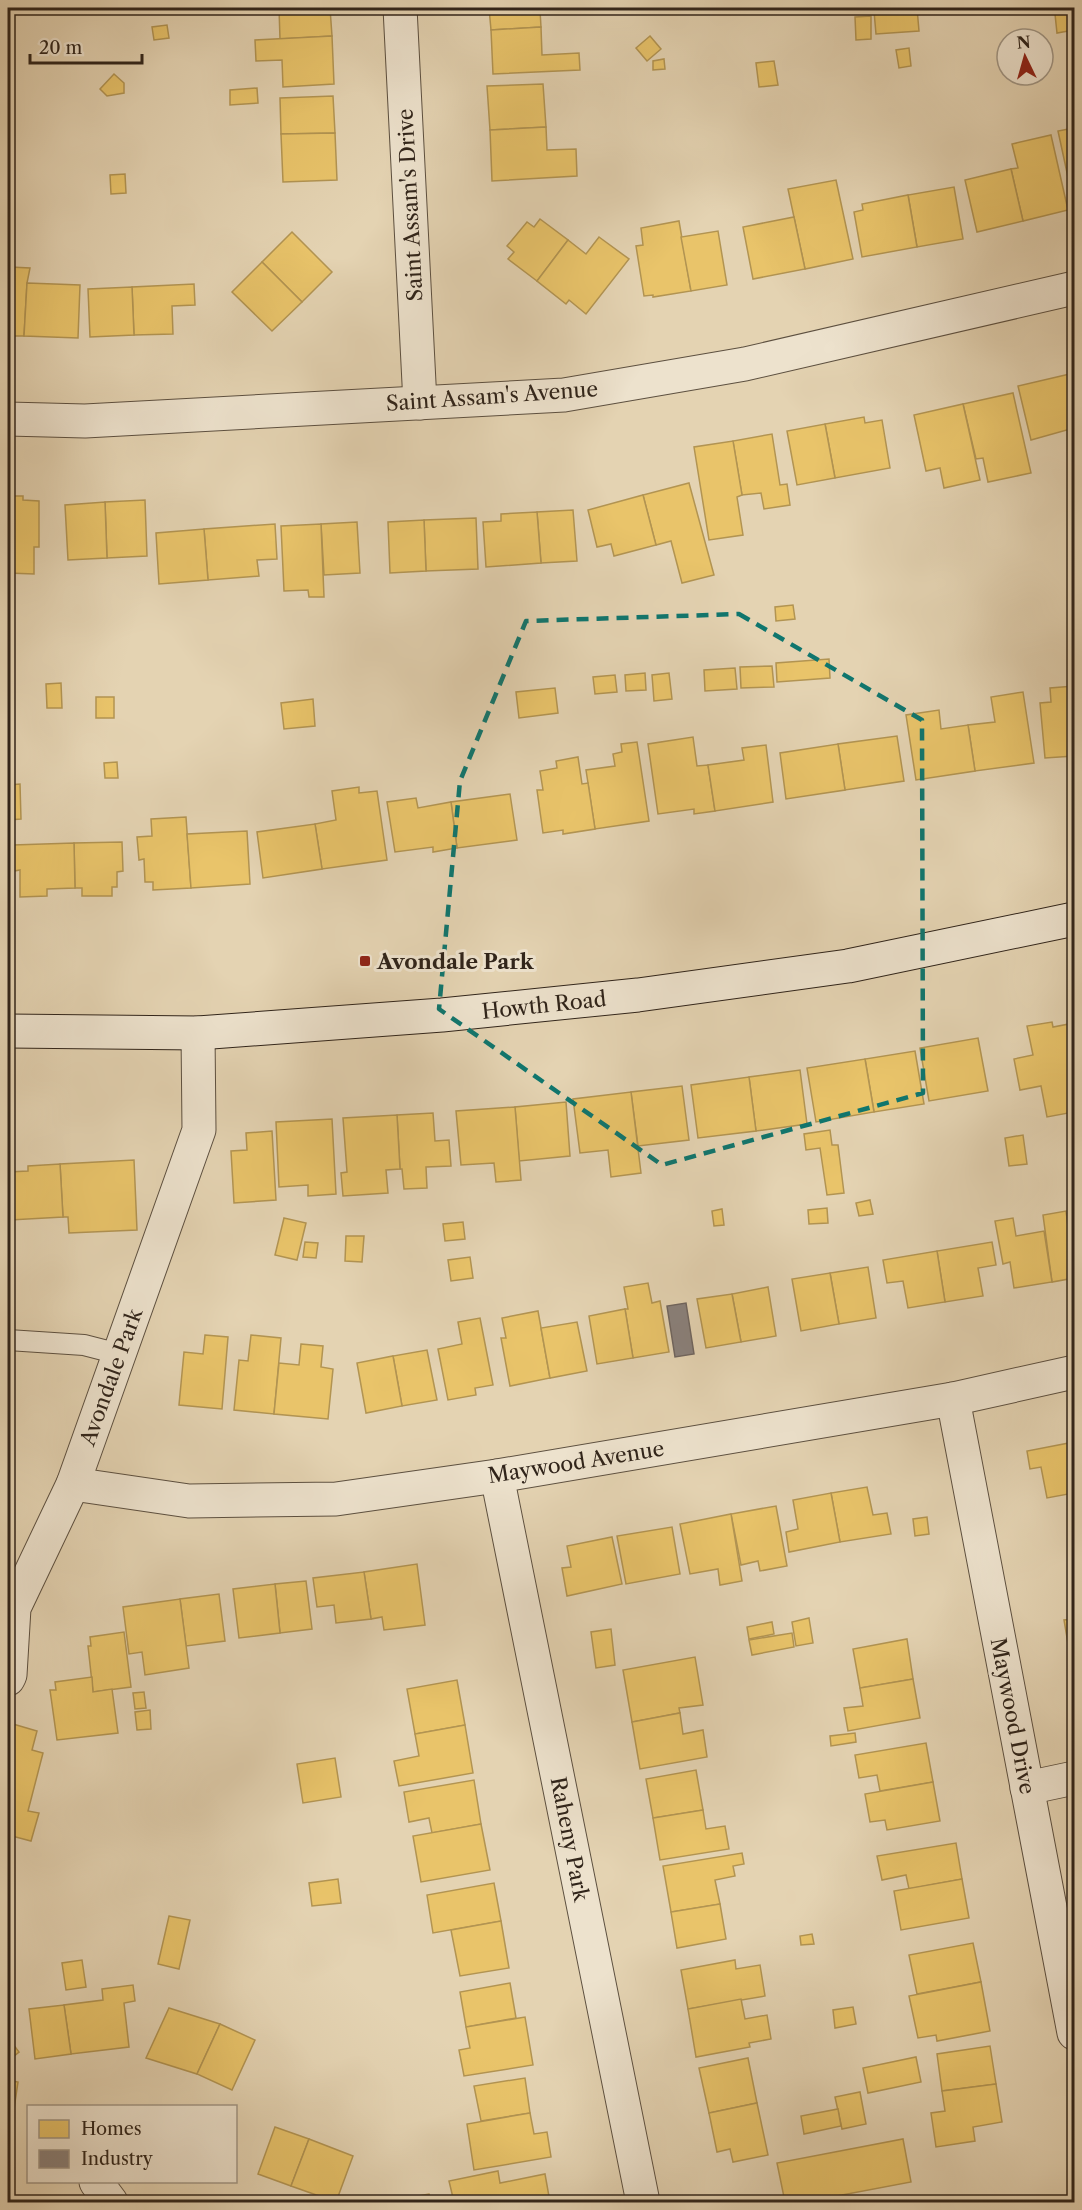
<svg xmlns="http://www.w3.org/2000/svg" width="1082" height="2210" font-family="'Libre Caslon Text',serif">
  <rect width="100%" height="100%" fill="#e4d3b2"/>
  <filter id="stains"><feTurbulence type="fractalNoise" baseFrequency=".00333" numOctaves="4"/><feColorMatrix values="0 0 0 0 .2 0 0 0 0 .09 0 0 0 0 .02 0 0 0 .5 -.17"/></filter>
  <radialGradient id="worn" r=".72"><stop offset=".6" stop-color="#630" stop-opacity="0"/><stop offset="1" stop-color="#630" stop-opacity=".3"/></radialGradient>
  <g fill="#e9c46a" stroke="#b29452" stroke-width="1.5">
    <polygon points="279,8 330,8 332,36 280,39"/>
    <polygon points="489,8 567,8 567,9 540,10 541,27 491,30"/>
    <polygon points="917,8 919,31 876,34 874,11"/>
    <polygon points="1072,11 1074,30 1057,33 1055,14"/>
    <polygon points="871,16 871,39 856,40 855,17"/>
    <polygon points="167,25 169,38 154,40 152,27"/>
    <polygon points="541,27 542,55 579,53 580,70 493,74 491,30"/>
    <polygon points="332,36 334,84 283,87 282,60 256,61 255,40"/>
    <polygon points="650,36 661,49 647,61 636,48"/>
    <polygon points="909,48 911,66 899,68 896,50"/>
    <polygon points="664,59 665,69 653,70 653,61"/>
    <polygon points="774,61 778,85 759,87 756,63"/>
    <polygon points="114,74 124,83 124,93 107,96 100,89"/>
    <polygon points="543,84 546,127 490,130 487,86"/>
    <polygon points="257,88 258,103 230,105 230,90"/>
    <polygon points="333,96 335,133 281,134 280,98"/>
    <polygon points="546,127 547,150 576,149 577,176 492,181 490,130"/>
    <polygon points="1074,128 1074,205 1058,131"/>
    <polygon points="335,133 337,180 283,182 281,134"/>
    <polygon points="1051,135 1068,210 1023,221 1011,169 1018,168 1012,144"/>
    <polygon points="1011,169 1023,221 977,232 965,180"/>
    <polygon points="125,174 126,193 111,194 110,175"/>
    <polygon points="836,180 853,259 805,269 788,189"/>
    <polygon points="954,187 963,239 917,247 908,195"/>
    <polygon points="908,195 917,247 862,257 854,212 863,210 862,204"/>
    <polygon points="794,217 805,269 753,279 743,227"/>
    <polygon points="540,219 568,240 537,281 508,259 514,252 507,246 527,222 534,227"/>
    <polygon points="679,221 691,291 653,297 653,295 644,296 636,246 643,245 641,228"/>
    <polygon points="718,231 727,285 691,291 681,237"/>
    <polygon points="292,232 332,272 302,302 262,262"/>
    <polygon points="599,237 629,259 586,314 569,300 566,304 537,281 568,240 586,254"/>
    <polygon points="262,262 302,302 272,331 232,292"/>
    <polygon points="10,267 30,268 27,283 24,336 8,336 8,283 9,283"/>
    <polygon points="27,283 80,285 78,338 24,336"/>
    <polygon points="194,284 195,305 172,306 173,334 134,335 132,287"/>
    <polygon points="132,287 134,335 90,337 88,289"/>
    <polygon points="1074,373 1074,428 1031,440 1018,386"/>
    <polygon points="1013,393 1031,473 988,482 983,458 976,459 963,404"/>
    <polygon points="963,404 980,480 944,488 940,468 926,471 914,415"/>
    <polygon points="864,417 865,423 882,420 890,468 835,478 825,424"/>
    <polygon points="825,424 835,478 797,485 787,431"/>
    <polygon points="772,434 780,485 787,484 790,505 764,509 761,493 742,495 733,441"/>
    <polygon points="733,441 742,495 737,497 743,535 709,540 694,447"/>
    <polygon points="689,483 714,575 682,583 671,541 656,545 643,495"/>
    <polygon points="643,495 656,545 614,556 611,544 597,547 588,510"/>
    <polygon points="8,496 23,496 23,500 39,501 39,547 34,547 34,574 8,573"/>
    <polygon points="145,500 147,556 107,558 105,502"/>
    <polygon points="105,502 107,558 68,560 65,505"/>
    <polygon points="573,510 577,561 541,563 537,512"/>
    <polygon points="537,512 541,563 486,567 483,522 501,521 501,514"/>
    <polygon points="476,518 478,569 426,571 424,520"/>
    <polygon points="424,520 426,571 390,573 388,522"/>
    <polygon points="357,522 360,573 324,575 321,524"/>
    <polygon points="275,524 277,559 257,560 259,576 208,580 204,529"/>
    <polygon points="321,524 324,597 309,597 308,590 284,591 281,526"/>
    <polygon points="204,529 208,580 159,584 156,533"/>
    <polygon points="793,605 795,619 776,621 775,607"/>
    <polygon points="829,659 830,678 777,682 776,663"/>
    <polygon points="772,666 774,687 741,688 740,667"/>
    <polygon points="735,668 737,689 705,691 704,670"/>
    <polygon points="645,673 646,690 626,691 625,675"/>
    <polygon points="669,673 672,699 654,701 652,675"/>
    <polygon points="615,675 617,692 595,694 593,677"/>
    <polygon points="61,683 62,708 47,708 46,684"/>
    <polygon points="1074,686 1074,756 1045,758 1040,703 1051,702 1050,688"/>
    <polygon points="555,688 558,713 519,718 516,692"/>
    <polygon points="1023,692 1034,763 975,771 968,725 995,722 991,697"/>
    <rect x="96" y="697" width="18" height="21"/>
    <polygon points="313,699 315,726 284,729 281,703"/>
    <polygon points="939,710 941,729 968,725 975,771 916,780 906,715"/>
    <polygon points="897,736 904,781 845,790 838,744"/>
    <polygon points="693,737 697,766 708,765 715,811 694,814 694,809 658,814 648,744"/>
    <polygon points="637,742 649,821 595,829 586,770 615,766 613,754 622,752 621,744"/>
    <polygon points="838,744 845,790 786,799 780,753"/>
    <polygon points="766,745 773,802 715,811 708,765 744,760 742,748"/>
    <polygon points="578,757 582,784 588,783 595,829 563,834 563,830 543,833 537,790 543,790 540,771 557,768 556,761"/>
    <polygon points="117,762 118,778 105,778 104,763"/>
    <polygon points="20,784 21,819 8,820 8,785"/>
    <polygon points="359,787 359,793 377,791 387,860 322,869 315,824 336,820 332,791"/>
    <polygon points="510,794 517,840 457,848 451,802"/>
    <polygon points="416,798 418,808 451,802 457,848 433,852 433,847 395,852 387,802"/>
    <polygon points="186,817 191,888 153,890 153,882 145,882 144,859 139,860 137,837 152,836 151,819"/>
    <polygon points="315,824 322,869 263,878 257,832"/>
    <polygon points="247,831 250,884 191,888 187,834"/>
    <polygon points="122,842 123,871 117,872 117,887 112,887 112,896 82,896 82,888 75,888 74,843"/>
    <polygon points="74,843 75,888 47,889 47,896 20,897 20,870 14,871 13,845"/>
    <polygon points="1052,1022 1053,1027 1074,1023 1074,1112 1047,1117 1041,1086 1020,1090 1014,1059 1033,1055 1027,1026"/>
    <polygon points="978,1038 988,1091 929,1101 920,1048"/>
    <polygon points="915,1051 924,1104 874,1112 865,1059"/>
    <polygon points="865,1059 874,1112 816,1122 807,1068"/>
    <polygon points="800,1070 807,1124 756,1131 749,1077"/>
    <polygon points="749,1077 756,1131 698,1138 691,1085"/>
    <polygon points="682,1086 689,1140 638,1146 631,1092"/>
    <polygon points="631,1092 641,1173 611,1177 608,1150 580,1153 573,1099"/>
    <polygon points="566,1102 570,1156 519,1161 515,1107"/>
    <polygon points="515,1107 521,1180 496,1182 494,1163 461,1165 456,1111"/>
    <polygon points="433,1113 435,1141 449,1140 451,1166 426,1167 427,1188 404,1189 402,1169 400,1169 397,1115"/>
    <polygon points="397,1115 400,1169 386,1170 388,1193 343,1196 341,1173 347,1172 343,1118"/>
    <polygon points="332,1119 336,1194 308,1196 308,1185 279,1187 276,1122"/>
    <polygon points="830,1130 832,1145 838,1145 844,1193 827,1195 820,1148 806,1150 804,1134"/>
    <polygon points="272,1131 276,1200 234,1203 231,1151 247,1150 246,1133"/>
    <polygon points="1023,1135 1027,1164 1009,1166 1005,1138"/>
    <polygon points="134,1160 137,1230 69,1233 68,1217 63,1217 60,1164"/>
    <polygon points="60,1164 63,1217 10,1220 8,1172 28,1171 28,1166"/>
    <polygon points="870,1200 873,1214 859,1216 856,1203"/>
    <polygon points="827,1208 828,1223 809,1224 808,1210"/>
    <polygon points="722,1209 724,1225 714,1226 712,1211"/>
    <polygon points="1066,1211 1068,1227 1074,1226 1074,1278 1052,1282 1043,1215"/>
    <polygon points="284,1218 306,1223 297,1260 275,1255"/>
    <polygon points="1013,1218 1016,1236 1044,1231 1052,1282 1014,1288 1010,1262 1003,1264 995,1221"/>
    <polygon points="463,1222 465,1239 445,1241 443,1224"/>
    <polygon points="346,1236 364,1236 362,1262 345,1261"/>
    <polygon points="305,1242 318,1243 316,1258 303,1257"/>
    <polygon points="992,1242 996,1265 978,1268 983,1296 945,1302 937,1251"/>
    <polygon points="937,1251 945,1302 908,1308 903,1281 887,1283 883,1260"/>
    <polygon points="470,1257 473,1278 451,1281 448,1260"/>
    <polygon points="868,1267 876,1318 839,1324 830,1273"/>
    <polygon points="830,1273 839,1324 801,1331 792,1279"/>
    <polygon points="648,1283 652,1303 660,1301 669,1352 633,1358 625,1309 628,1309 624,1287"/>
    <polygon points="768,1287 776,1336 741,1342 732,1294"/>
    <polygon points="732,1294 741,1342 706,1348 697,1299"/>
    <polygon points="625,1309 633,1358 597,1364 589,1316"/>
    <polygon points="538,1311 550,1378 510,1386 501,1338 506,1338 502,1318"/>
    <polygon points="480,1318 493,1385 475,1388 476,1395 448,1400 438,1349 462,1344 458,1322"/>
    <polygon points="577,1322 587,1371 550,1378 541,1328"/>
    <polygon points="205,1335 228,1337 222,1409 179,1405 184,1352 203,1354"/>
    <polygon points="251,1335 281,1338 274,1414 234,1410 239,1360 248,1361"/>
    <polygon points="301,1344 323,1346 321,1367 333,1369 328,1419 274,1414 279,1363 299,1365"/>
    <polygon points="427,1350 437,1400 402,1406 393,1356"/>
    <polygon points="393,1356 402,1406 366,1413 357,1363"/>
    <polygon points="1074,1442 1074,1493 1047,1498 1041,1467 1030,1469 1027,1451"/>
    <polygon points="867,1487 873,1515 887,1513 891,1534 840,1542 831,1493"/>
    <polygon points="831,1493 840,1542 789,1552 786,1532 798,1529 793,1500"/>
    <polygon points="776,1506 787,1566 760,1571 758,1561 741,1565 731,1514"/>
    <polygon points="731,1514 742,1581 720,1585 718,1569 690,1574 680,1524"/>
    <polygon points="927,1517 929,1534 915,1536 913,1519"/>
    <polygon points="672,1527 680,1574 626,1584 617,1536"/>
    <polygon points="612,1537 622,1584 567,1596 562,1568 571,1567 567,1546"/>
    <polygon points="417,1564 425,1625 384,1630 382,1617 371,1619 364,1572"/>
    <polygon points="364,1572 371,1619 336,1623 334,1605 317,1607 313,1578"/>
    <polygon points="306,1581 312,1629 280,1633 275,1584"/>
    <polygon points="275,1584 280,1633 239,1638 233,1589"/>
    <polygon points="219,1594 225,1641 186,1646 180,1599"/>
    <polygon points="180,1599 189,1668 145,1675 142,1652 129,1654 123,1607"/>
    <polygon points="809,1618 813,1643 796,1646 792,1622"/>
    <polygon points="1074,1619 1074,1679 1064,1620"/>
    <polygon points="772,1622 774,1634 749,1639 747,1627"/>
    <polygon points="611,1629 615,1665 596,1668 591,1632"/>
    <polygon points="124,1632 131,1687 93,1692 88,1646 91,1646 90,1637"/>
    <polygon points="792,1633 794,1647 752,1655 749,1640"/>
    <polygon points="907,1639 913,1679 860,1688 853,1649"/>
    <polygon points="695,1657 703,1705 679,1708 680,1713 632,1722 623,1670"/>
    <polygon points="92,1677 93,1692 112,1689 118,1733 57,1740 50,1690 56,1690 55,1682"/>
    <polygon points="913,1679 920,1718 848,1731 844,1708 863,1706 860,1688"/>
    <polygon points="457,1680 465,1725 415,1734 407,1689"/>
    <polygon points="144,1692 146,1708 135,1709 133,1693"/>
    <polygon points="150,1710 151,1729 137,1730 135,1712"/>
    <polygon points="680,1713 683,1734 703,1730 707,1757 640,1769 632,1722"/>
    <polygon points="13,1724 37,1731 32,1750 43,1753 28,1811 39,1813 31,1841 8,1835 8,1742"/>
    <polygon points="465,1725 473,1773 399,1786 394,1761 419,1756 415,1734"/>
    <polygon points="855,1733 856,1742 831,1746 830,1736"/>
    <polygon points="926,1743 933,1782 880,1791 877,1775 859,1778 855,1755"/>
    <polygon points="335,1758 341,1797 303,1803 297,1764"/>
    <polygon points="696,1770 703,1810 653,1818 646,1779"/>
    <polygon points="474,1780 481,1824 432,1833 429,1818 409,1822 404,1792"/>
    <polygon points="933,1782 940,1821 887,1830 885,1820 870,1822 865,1794"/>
    <polygon points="703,1810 706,1829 725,1826 729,1849 660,1860 653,1818"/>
    <polygon points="481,1824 490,1870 421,1882 413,1836"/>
    <polygon points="956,1843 962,1879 909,1889 906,1875 882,1880 877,1856"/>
    <polygon points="742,1853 744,1864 733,1866 735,1876 715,1880 720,1904 671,1912 663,1866"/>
    <polygon points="338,1879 341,1903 312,1906 309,1883"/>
    <polygon points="962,1879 969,1918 901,1930 894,1891"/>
    <polygon points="494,1883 501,1921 433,1933 427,1895"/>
    <polygon points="720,1904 726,1939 677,1948 671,1912"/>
    <polygon points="169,1916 190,1920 179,1969 158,1964"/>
    <polygon points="501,1921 509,1968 460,1976 451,1930"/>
    <polygon points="812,1934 814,1944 801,1945 800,1936"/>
    <polygon points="973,1943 981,1982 917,1994 909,1955"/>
    <polygon points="82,1960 86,1987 66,1990 62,1963"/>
    <polygon points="735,1960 736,1969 760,1965 765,1996 688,2009 681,1970"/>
    <polygon points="981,1982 990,2031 937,2041 936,2035 918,2038 909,1996"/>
    <polygon points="510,1983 516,2018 466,2027 460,1992"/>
    <polygon points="133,1985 135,2001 124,2003 129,2047 71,2054 64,2005 103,2000 102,1989"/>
    <polygon points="741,1999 745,2019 767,2015 771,2039 749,2043 750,2047 696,2057 688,2009"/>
    <polygon points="64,2005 71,2054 35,2059 29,2009"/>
    <polygon points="853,2007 856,2024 835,2028 833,2010"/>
    <polygon points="169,2008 220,2024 197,2074 146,2058"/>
    <polygon points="525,2017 533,2065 464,2076 459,2050 470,2048 466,2027"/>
    <polygon points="220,2024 255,2040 232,2090 197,2074"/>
    <polygon points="10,2040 19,2052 8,2061 8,2041"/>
    <polygon points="990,2046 996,2084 942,2091 937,2054"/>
    <polygon points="916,2057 921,2082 868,2093 863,2068"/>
    <polygon points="748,2058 757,2103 709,2113 699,2068"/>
    <polygon points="525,2078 530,2113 481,2121 474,2086"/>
    <polygon points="8,2080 18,2082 14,2109 8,2108"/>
    <polygon points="996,2084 1002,2122 973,2127 975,2141 936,2147 931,2113 945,2111 942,2091"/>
    <polygon points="860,2092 866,2124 842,2129 835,2097"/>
    <polygon points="757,2103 768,2155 733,2162 730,2149 717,2152 709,2113"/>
    <polygon points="838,2109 841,2126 804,2134 801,2116"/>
    <polygon points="530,2113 534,2134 547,2132 551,2157 474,2170 467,2124"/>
    <polygon points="275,2127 309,2139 291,2186 258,2174"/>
    <polygon points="309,2139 353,2156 336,2202 291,2186"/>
    <polygon points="903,2139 911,2182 805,2202 785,2202 777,2163"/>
    <polygon points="498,2171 500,2183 545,2174 550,2202 501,2202 500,2198 475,2202 454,2202 449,2181"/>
    <polygon points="429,2194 431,2202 382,2202"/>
  </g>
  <polygon fill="#8a817c" stroke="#6f655f" stroke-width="1.5" points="686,1303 694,1354 675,1357 667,1306"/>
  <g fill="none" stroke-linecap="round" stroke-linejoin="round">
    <g stroke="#5d5040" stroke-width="22">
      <polyline id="lane" points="8,1340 84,1345 119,1354"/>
    </g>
    <g stroke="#5d5040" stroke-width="35">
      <g id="street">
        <polyline points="400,8 420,403"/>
        <polyline points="8,419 85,421 564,395 745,364 1074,288"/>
        <polyline points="953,1399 1074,2033"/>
        <polyline points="497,1476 643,2202"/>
        <polyline points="73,1484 189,1501 336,1499 497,1476 953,1399 1074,1372"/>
        <polyline points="8,1679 10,1675 14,1608 73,1484 199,1130 198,1033"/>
        <polyline points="1027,1788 1074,1778"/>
        <polyline points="96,2182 111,2202"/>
      </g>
    </g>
    <g stroke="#30241a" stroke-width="35">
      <polyline id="secondary" points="8,1031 198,1033 442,1015 638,995 848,966 1074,919"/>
    </g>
    <use href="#lane" stroke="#ede2cd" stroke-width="20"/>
    <use href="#street" stroke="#ede2cd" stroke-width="33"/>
    <use href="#secondary" stroke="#ede2cd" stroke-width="33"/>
  </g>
  <path fill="none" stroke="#0f766e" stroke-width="4.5" stroke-dasharray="12 8" stroke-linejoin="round" d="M739,614L922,720L923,1093L662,1165L439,1009L460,781L526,621Z"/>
  <rect fill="#8f2418" stroke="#ede2cd" stroke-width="2" x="359" y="955" width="12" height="12" rx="3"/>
  <g text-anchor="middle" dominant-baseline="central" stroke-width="6" stroke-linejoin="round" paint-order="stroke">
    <g font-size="21" fill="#30241a" stroke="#ede2cd">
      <text transform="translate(410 205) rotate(-93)">Saint Assam's Drive</text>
      <text transform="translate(492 396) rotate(-4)">Saint Assam's Avenue</text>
      <text transform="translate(544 1005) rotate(-6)">Howth Road</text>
      <text transform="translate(111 1377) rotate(-70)">Avondale Park</text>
      <text transform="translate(576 1462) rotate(-9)">Maywood Avenue</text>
      <text transform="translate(1013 1716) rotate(79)">Maywood Drive</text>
      <text transform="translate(570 1839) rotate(79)">Raheny Park</text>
    </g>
    <g font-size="21" font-weight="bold" fill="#30241a" stroke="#ede2cd" text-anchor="start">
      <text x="377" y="961">Avondale Park</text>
    </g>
  </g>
  <rect width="1082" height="2210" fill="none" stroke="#e4d3b2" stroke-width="30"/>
  <rect x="9" y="9" width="1064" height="2192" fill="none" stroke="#30241a" stroke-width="3"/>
  <rect x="15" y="15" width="1052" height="2180" fill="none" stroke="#30241a" stroke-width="1.5"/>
  <rect x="27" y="2105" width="210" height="78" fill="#ede2cd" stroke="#a19685" stroke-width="1.5"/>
  <rect x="39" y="2120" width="30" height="18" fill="#e9c46a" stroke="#a19685" stroke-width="1.5"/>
  <text x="81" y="2135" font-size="18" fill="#30241a">Homes</text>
  <rect x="39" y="2150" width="30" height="18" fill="#8a817c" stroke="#a19685" stroke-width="1.5"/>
  <text x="81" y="2165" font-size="18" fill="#30241a">Industry</text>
  <g transform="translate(1025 57) rotate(355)"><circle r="28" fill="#ede2cd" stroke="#a19685" stroke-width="1.5"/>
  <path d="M0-4.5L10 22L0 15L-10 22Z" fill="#8f2418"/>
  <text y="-9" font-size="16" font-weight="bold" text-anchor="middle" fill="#30241a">N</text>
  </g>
  <path d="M30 54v9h112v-9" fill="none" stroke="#30241a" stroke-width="3"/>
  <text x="39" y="54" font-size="18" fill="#30241a" stroke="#ede2cd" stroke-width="4.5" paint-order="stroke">20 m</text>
  <rect width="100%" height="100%" filter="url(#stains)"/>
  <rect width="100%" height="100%" fill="url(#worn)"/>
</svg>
